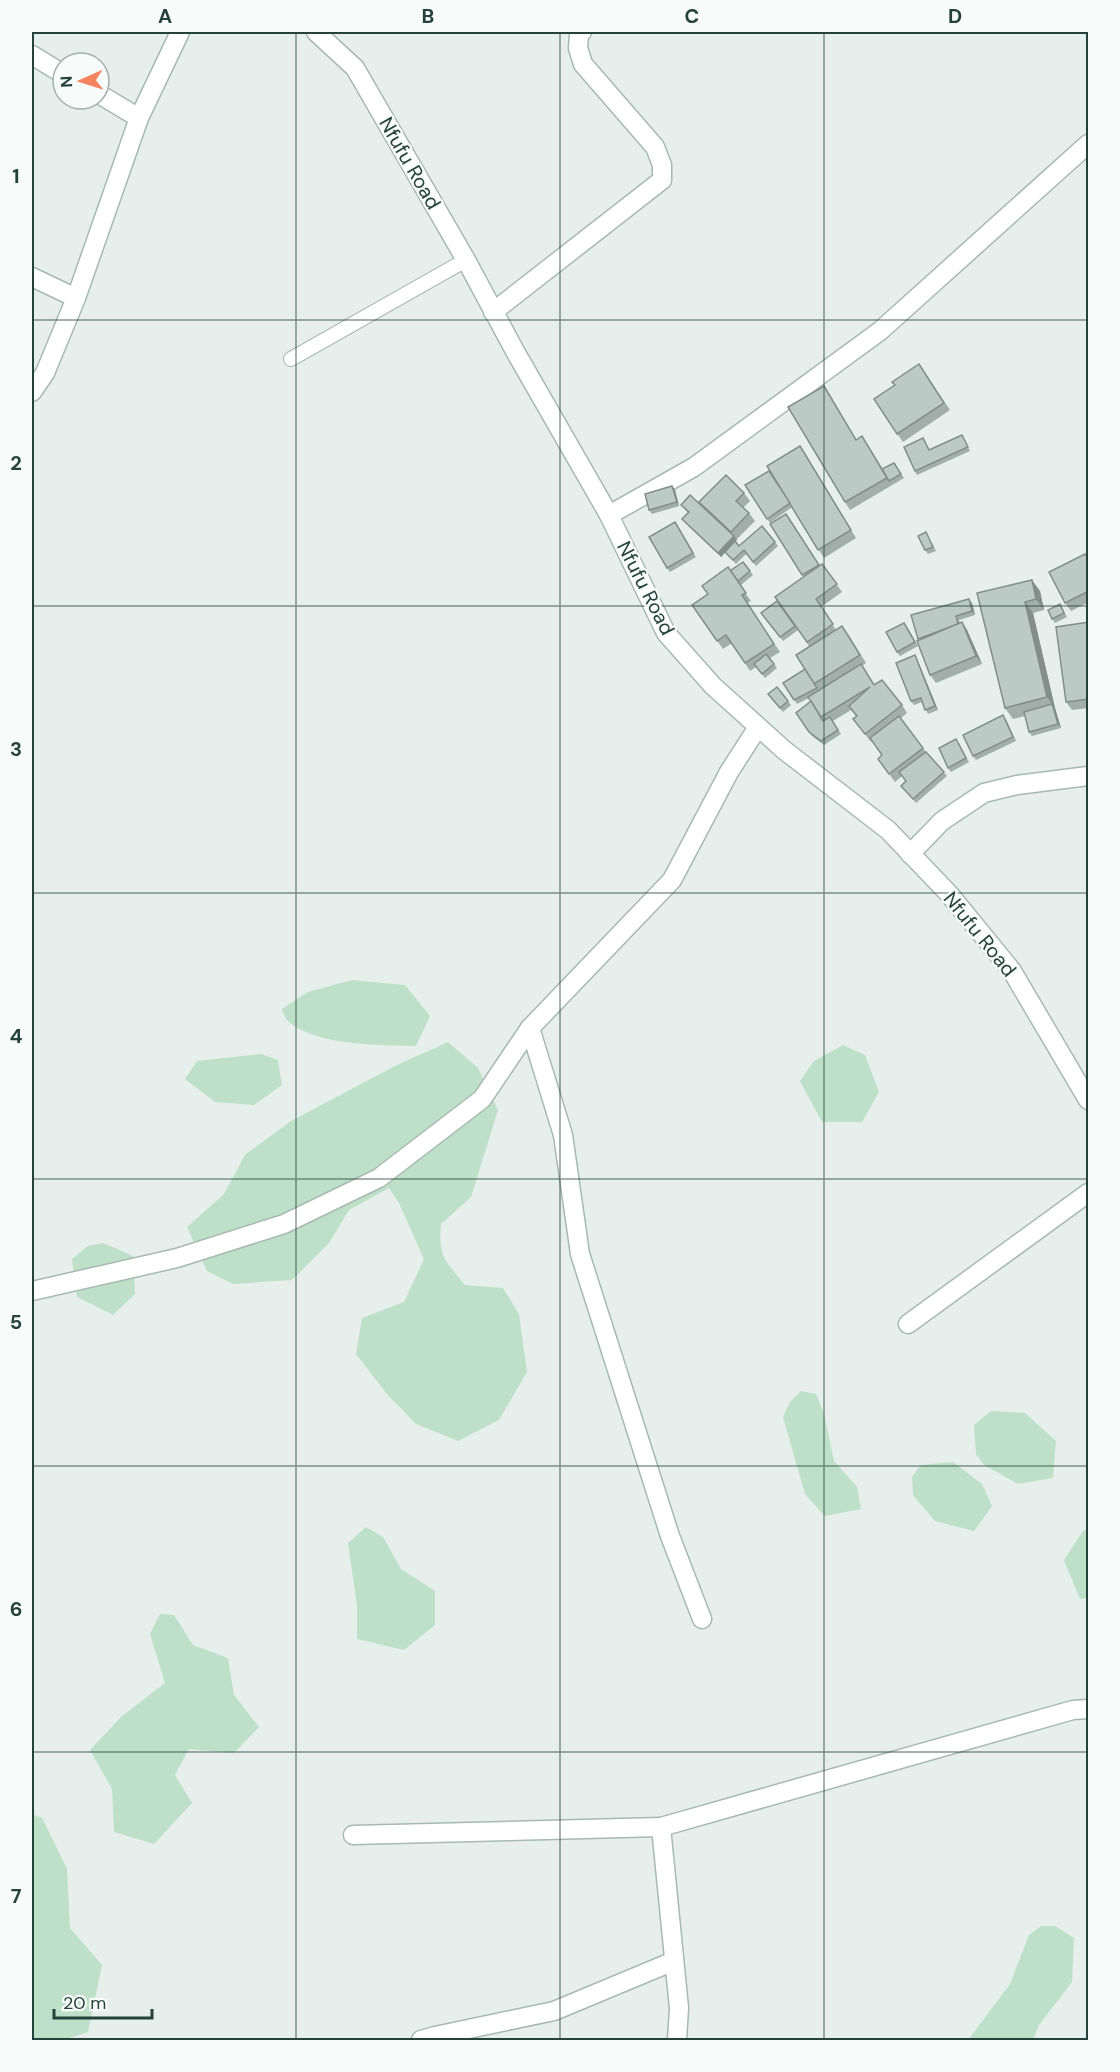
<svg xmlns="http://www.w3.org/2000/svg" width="1120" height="2072" font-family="'DM Sans',sans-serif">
  <rect width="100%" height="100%" fill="#e6efeb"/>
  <g fill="#bfe0c8">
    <path d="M352,980L405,985L430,1016L416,1046C381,1045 315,1046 288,1021C285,1018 283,1013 282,1009L308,992Z"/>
    <path d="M448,1042L478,1068L498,1110L471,1197L441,1224C438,1258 445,1260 465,1285L503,1288L519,1314L527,1372L499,1420L458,1441L416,1424L387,1394L356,1354L362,1318L404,1302L424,1259L399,1203L389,1188L349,1210L329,1243L292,1280L233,1284L207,1271L187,1227L224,1194L245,1155L291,1121L395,1066Z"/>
    <polygon points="843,1045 865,1055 879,1092 862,1122 822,1122 800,1081 814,1061"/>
    <polygon points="261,1054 278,1060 282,1085 254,1105 215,1102 185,1079 197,1061"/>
    <polygon points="103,1243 133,1256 135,1294 113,1315 77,1297 72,1259 88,1246"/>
    <polygon points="801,1391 816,1394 824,1414 834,1461 857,1487 861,1509 825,1516 805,1494 783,1417 790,1402"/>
    <polygon points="991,1411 1025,1413 1056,1441 1053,1478 1018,1484 984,1465 976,1454 974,1425"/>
    <polygon points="953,1462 982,1484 992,1506 974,1531 935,1521 913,1495 912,1477 921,1465"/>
    <polygon points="366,1527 383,1537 401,1569 435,1591 435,1625 404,1650 357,1639 357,1606 348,1543"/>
    <polygon points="1088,1530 1088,1598 1080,1599 1064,1560 1083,1531"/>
    <polygon points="160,1614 174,1615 193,1645 228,1658 234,1695 259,1727 234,1753 189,1749 175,1775 192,1803 154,1844 114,1832 112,1789 90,1750 122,1716 165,1683 150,1634"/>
    <polygon points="32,1814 42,1818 67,1869 70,1928 102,1965 88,2032 63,2040 32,2040 32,1949 34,1946 32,1938"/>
    <polygon points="1041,1926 1055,1926 1074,1938 1072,1982 1039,2025 1033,2040 968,2040 1010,1984 1029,1935"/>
  </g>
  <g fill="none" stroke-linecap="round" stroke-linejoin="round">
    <g stroke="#a8b8b2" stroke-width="16">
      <polyline id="service" points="291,359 466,260"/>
    </g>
    <g stroke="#a8b8b2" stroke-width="21">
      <g id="minor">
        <polyline points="32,55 63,74"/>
        <polyline points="99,94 139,118"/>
        <polyline points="32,277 76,298"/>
        <polyline points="493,312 662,180 662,165 655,147 583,64 578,48 579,34 582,32"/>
        <polyline points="32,392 45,373 76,298 139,118 180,32"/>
        <polyline points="609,515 694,467 880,331 1088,144"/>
        <polyline points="910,854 942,821 984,793 1017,785 1088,776"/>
        <polyline points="530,1028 563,1135 580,1254 670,1536 702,1619"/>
        <polyline points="32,1291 177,1258 284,1224 379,1178 482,1099 530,1028 672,880 729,772 758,727"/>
        <polyline points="908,1324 1088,1193"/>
        <polyline points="353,1835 661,1827"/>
        <polyline points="421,2040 435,2036 554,2011 674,1961"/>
        <polyline points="677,2040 679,2008 661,1827 1073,1710 1088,1709"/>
      </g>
    </g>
    <g stroke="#a8b8b2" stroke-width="21">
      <polyline id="tertiary" points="316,32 355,68 466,260 516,353 609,515 666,633 713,686 784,750 888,830 950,895 1012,971 1088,1100"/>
    </g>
    <use href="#service" stroke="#fff" stroke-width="14"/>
    <use href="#minor" stroke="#fff" stroke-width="18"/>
    <use href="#tertiary" stroke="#fff" stroke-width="18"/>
  </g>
  <g fill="#a1aea9">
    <polygon points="919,364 950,410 903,442 874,399 895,385"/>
    <polygon points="824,386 856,440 862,436 883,469 894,463 904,478 850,510 845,502"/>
    <polygon points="962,435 970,451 917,475 915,471 923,438 929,450"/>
    <polygon points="800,446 856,538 824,558 792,507 770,523 745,485 769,471"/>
    <polygon points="672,486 675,490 679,506 652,514 649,510"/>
    <polygon points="744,493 750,501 743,508 749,513 755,521 731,545 739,546 775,542 778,546 756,566 746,554 736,564 725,552 721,557 685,523 682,519 688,513 681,505 702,506"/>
    <polygon points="786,514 819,566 822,564 842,592 821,607 836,630 848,634 866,663 862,666 874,684 902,705 907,713 901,718 926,752 947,776 916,803 901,786 906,781 902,776 895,782 878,759 882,755 872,741 871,742 853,719 856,716 851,710 833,721 841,734 824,745 812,736 796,713 811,701 809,698 797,704 783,683 805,669 809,646 798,630 783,641 761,613 777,601 804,577 770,524"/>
    <polygon points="675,522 696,557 670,572 667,568"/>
    <polygon points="926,532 936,551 928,554 925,550"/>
    <polygon points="1085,554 1089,559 1089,602 1071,611 1065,603"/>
    <polygon points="743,562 753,575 741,585 733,576 751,601 747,603 780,652 770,658 777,668 765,678 756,667 750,671 732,643 723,649 692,605 708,594 730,571"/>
    <polygon points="1040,591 1044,610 1033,613 1055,708 1061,728 1032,736 1029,732 1025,716 1013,719 1005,708 977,593"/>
    <polygon points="972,603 975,615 959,620 960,623 962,622 967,630 982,664 936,683 930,675 919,640"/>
    <polygon points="1060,604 1067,617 1055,623 1052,619"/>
    <polygon points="1089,622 1089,708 1072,710 1066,702"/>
    <polygon points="907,627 918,646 900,656 897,652"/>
    <polygon points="917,659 938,710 928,714 922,702 914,705 911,701"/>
    <polygon points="777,687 791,705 783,712 771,698"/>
    <polygon points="1006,719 1016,741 976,760 973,756"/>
    <polygon points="959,743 969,762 951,772 948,768"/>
  </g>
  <g fill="#838d89">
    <polygon points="672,486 675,490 679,506 677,502"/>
    <polygon points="734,536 737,540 721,557 718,553"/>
    <polygon points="1032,580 1040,591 1044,610 1036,599"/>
    <polygon points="969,599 972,603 975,615 972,611"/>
    <polygon points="1025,602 1033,613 1055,708 1061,728 1058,724 1052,704 1047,697"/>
    <polygon points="962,622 967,630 982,664 976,656"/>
    <polygon points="915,655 917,659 938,710 935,706"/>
  </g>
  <g fill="#bbcac4" stroke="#838d89" stroke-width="1.5">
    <polygon points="919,364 944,403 897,434 874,399 895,385 892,382"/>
    <polygon points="824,386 856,440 862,436 887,478 845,502 788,407"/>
    <polygon points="962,435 968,447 915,471 904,447 923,438 929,450"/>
    <polygon points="800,446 851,530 818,550 767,466"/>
    <polygon points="894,463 901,474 889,481 882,469"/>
    <polygon points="769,471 790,503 767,519 745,485"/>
    <polygon points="726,475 744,493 736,501 749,513 731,532 699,502"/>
    <polygon points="672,486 677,502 649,510 645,494"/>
    <polygon points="690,495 734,536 718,553 682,519 689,512 681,505"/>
    <polygon points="786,514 819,565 802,575 770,524"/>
    <polygon points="675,522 693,553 667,568 649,537"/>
    <polygon points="762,526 775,542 753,562 744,550 733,560 725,552 735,541 739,546"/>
    <polygon points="926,532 933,547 925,550 918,536"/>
    <polygon points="1085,554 1089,560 1089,591 1065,603 1049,572"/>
    <polygon points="743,562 750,571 738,581 730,571"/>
    <polygon points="822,564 837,584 816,599 833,624 807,642 775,597"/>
    <polygon points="728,567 746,593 742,595 774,644 745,663 726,635 717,641 692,605 708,594 702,586"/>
    <polygon points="1032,580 1036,599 1025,602 1047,697 1005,708 977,593"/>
    <polygon points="969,599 972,611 956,616 958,624 918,639 911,615"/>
    <polygon points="777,601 795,626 780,637 761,613"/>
    <polygon points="1060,604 1064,613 1052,619 1048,610"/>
    <polygon points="962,622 976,656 930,675 917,641"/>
    <polygon points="1089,622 1089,699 1066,702 1056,627"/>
    <polygon points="904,623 915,642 897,652 886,632"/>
    <polygon points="842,626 860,655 814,684 796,655"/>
    <polygon points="766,654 774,664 762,674 754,664"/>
    <polygon points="915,655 935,706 925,710 921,698 911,701 896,663"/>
    <polygon points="861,664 874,685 882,680 902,705 865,734 853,719 857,716 849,706 870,687 821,717 808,697"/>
    <polygon points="805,669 817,688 794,700 783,683"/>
    <polygon points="777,687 788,701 780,708 768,694"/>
    <polygon points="811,701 823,721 830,717 838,730 821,741 809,732 796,713"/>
    <polygon points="1052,704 1058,724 1029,732 1024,712"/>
    <polygon points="1003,715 1013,737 973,756 963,735"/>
    <polygon points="899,716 923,748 889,774 878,759 882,755 870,738"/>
    <polygon points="956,739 966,758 948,768 939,748"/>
    <polygon points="926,752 944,772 913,799 901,786 906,781 899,772"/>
  </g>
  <path fill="none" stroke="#24423a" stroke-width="1.5" stroke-opacity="0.55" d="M296,32V2040M560,32V2040M824,32V2040M32,320H1088M32,606H1088M32,893H1088M32,1179H1088M32,1466H1088M32,1752H1088"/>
  <g text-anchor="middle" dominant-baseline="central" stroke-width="4.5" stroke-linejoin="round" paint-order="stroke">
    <g font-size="20" fill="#24423a" stroke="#f7fbf9">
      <text transform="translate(410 163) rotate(60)">Nfufu Road</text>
      <text transform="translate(646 588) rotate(63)">Nfufu Road</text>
      <text transform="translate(980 934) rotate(51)">Nfufu Road</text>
    </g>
  </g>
  <rect width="1120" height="2072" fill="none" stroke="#f7fbf9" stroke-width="66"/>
  <g transform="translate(81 81) rotate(267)"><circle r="28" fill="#f7fbf9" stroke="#a3b1ad" stroke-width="1.5"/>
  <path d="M0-4.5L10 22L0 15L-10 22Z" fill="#f4845f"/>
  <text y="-9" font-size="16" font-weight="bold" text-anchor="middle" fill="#24423a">N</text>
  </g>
  <path d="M54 2009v9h98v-9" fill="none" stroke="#24423a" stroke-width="3"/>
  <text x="63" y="2009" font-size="18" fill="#24423a" stroke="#f7fbf9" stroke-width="4.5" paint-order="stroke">20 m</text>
  <rect x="33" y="33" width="1054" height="2006" fill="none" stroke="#24423a" stroke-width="2"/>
  <g font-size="20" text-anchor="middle" font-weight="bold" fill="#24423a">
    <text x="165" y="23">A</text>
    <text x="428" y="23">B</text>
    <text x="692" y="23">C</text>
    <text x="955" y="23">D</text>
    <text x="16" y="183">1</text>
    <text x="16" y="470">2</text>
    <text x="16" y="756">3</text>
    <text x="16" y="1043">4</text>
    <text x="16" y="1329">5</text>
    <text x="16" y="1616">6</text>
    <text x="16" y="1903">7</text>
  </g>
</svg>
